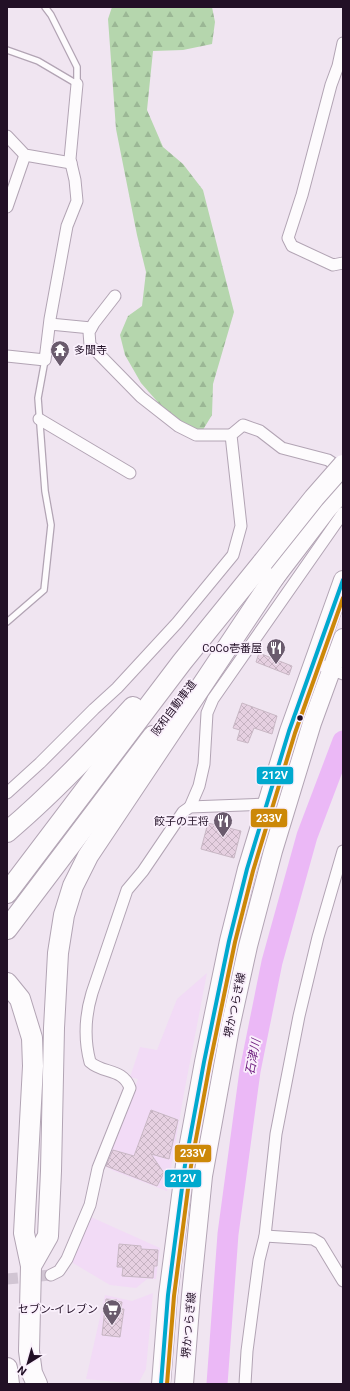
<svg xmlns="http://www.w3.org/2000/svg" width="350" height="1391" font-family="Roboto,'Noto Sans JP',sans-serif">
  <defs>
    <pattern id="forest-firs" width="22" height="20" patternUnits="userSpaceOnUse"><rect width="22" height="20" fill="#b5d6ad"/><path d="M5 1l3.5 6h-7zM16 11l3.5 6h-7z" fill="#9bb795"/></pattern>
    <pattern id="building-cross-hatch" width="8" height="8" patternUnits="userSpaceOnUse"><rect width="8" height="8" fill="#e6d0e1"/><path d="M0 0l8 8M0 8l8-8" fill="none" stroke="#c5b2c1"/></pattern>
  </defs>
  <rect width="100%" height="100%" fill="#f0e5f1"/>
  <g fill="#f2dbf6">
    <polygon points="207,973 184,1093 167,1191 114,1171 104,1166 138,1079 130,1077 140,1047 157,1050 177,999"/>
    <polygon points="91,1217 160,1248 156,1279 147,1279 136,1288 110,1285 73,1263 72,1259"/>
    <polygon points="153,1293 146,1369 138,1384 86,1379 105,1295 132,1301"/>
  </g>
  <polygon fill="url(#forest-firs)" points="112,7 212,7 215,22 212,44 183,50 153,51 147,110 163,147 183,164 203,190 234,312 213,384 212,415 201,433 170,416 141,383 125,355 120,335 128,316 142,306 146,272 137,235 116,129 108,19"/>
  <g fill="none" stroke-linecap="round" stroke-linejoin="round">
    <polyline stroke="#ebb8f6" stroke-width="21" points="217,1384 228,1234 250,1071 272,962 307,836 343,741"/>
  </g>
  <g fill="url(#building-cross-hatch)" stroke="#c8b7c4">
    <polygon points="259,653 292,666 289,675 256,662"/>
    <polygon points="242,703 277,716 272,734 254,728 248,743 237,740 240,730 233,728"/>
    <polygon points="208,823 241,831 234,858 201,849"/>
    <polygon points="151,1110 178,1120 169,1159 151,1154 164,1173 157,1186 106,1166 113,1150 134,1156"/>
    <polygon points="119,1244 141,1246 141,1249 158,1250 157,1266 154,1266 153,1278 122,1276 123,1267 117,1267"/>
    <polygon points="106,1299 117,1300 116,1301 122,1302 121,1309 124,1309 120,1337 102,1335"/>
  </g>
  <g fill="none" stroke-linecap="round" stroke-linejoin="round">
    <polyline stroke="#d1c5d3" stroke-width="11" stroke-dasharray="11 5.5" stroke-linecap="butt" points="7,1279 51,1275"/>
    <g stroke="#b2a4b4" stroke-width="8">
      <g id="service">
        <polyline points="45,7 51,15 77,67 77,84"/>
        <polyline points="7,50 38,61 77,84"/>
        <polyline points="7,622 44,590 51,525 45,491 38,398 45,360"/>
      </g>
    </g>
    <g stroke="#b2a4b4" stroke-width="13">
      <g id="minor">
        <polyline points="343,43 338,66 331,85 302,195 288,238 292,246 333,265 343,263"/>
        <polyline points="7,136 25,155 71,163"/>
        <polyline points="7,207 25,155"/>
        <polyline points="115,296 94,323 89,332 90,345 141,397 178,426 196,435 231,435"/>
        <polyline points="50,324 91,328"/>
        <polyline points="7,356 45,360 50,319 67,226 77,201 75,180 70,159 77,84"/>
        <polyline points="39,419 130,473"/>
        <polyline points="313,662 343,674"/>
        <polyline points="7,793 40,763 94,709 117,688 177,623 233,555 241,526 231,435 243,425 260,431 282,448 328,460 343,470"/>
        <polyline points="190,807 199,786 204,764 207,713 213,699 343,513"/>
        <polyline points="265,1236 313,1239 320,1243 343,1281"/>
        <path d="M51,1275L59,1271L67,1259L90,1205L98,1168L130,1088C123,1068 103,1074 90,1062C84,1039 85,1016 92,993L127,890L143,871L183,812L190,807L267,804"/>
        <polyline points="245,1384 247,1351 259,1260 265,1236 276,1134 299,1016 318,937 343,851"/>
      </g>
    </g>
    <g stroke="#b2a4b4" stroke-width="20">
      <g id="primary">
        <polyline points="161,1384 168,1295 185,1165 204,1062 229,941 247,869 289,731 343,580"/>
        <polyline points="184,1384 191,1295 203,1176 230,1028 248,946 273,851 312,723 343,638"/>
      </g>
    </g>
    <g stroke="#b2a4b4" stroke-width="22">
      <g id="motorway">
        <polyline points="272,580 327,508 343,490"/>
        <path d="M7,832C52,794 93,751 133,707"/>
        <polyline points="7,893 182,662 263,562"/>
        <polyline points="7,929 153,736"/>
        <polyline points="7,983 20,999 32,1038 33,1066 24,1233 31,1266 29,1351 32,1373 37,1384"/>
        <polyline points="31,1266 48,1236 51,1171 54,1028 58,953 64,915 73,886 88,856 279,570"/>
        <polyline points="7,1368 9,1384"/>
      </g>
    </g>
    <use href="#service" stroke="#fdfbfd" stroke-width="5.5"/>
    <use href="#minor" stroke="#fdfbfd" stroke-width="11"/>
    <use href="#primary" stroke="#fdfbfd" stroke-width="18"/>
    <use href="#motorway" stroke="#fdfbfd" stroke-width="20"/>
    <g stroke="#b2a4b4" stroke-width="22" stroke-linecap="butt">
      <polyline id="motorway-bridge" points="263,562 314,498 343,465"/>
    </g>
    <use href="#motorway-bridge" stroke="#fdfbfd" stroke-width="20"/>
    <g stroke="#faf0fc" stroke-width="7">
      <polyline id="bus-1" points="161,1384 168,1295 185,1165 204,1062 229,941 247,869 289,731 343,580"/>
    </g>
    <g stroke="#faf0fc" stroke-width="7">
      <polyline id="bus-2" points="167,1384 174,1296 191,1166 210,1063 235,942 253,871 295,733 343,598"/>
    </g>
    <use href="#bus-1" stroke="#00a9ce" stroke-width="4"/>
    <use href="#bus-2" stroke="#cc8808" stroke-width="4"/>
  </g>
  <defs>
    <g id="temple-pin" transform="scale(1)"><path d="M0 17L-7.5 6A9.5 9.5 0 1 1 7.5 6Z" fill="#6a5b6d" stroke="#faf0fc"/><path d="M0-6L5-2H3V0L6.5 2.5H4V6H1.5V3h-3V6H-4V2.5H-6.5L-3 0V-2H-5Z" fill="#fff"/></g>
    <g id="restaurant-pin" transform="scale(1)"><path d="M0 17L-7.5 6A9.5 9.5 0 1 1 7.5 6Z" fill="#6a5b6d" stroke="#faf0fc"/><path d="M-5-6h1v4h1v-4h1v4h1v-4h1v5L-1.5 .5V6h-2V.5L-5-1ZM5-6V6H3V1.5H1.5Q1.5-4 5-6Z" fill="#fff"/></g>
    <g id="supermarket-pin" transform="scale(1)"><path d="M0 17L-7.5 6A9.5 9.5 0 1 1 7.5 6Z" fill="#6a5b6d" stroke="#faf0fc"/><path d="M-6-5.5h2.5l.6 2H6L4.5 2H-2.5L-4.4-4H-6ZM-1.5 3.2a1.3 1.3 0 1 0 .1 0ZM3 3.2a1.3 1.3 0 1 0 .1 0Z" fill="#fff"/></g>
  </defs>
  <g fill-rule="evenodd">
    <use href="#temple-pin" x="60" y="350"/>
    <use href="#restaurant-pin" x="276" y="648"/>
    <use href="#restaurant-pin" x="223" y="821"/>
    <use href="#supermarket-pin" x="112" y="1309"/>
  </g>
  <circle fill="#221026" stroke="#faf0fc" stroke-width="1.5" cx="300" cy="718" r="3.5"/>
  <g text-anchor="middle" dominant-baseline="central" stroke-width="3.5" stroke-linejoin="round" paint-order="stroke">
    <g font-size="11" fill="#221026" stroke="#faf0fc" text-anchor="end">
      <text x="74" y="350" text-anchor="start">多聞寺</text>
      <text x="262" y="648">CoCo壱番屋</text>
      <text x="209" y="821">餃子の王将</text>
      <text x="98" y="1309">セブン-イレブン</text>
    </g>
    <g font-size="11" fill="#221026" stroke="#faf0fc">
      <text transform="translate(174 708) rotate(-53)">阪和自動車道</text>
      <text transform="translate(235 1005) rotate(-78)">堺かつらぎ線</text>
      <text transform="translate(189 1325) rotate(-85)">堺かつらぎ線</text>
    </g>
    <g font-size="12" font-style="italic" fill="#6d1b7e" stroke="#faf0fc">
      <text transform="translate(253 1057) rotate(-79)">石津川</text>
    </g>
  </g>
  <g stroke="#faf0fc" stroke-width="1.5">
    <rect x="256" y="766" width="38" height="19" rx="4" fill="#00a9ce"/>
    <rect x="250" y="808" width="38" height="20" rx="4" fill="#cc8808"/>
    <rect x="174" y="1144" width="38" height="19" rx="4" fill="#cc8808"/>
    <rect x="164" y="1169" width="38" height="19" rx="4" fill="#00a9ce"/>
  </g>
  <g font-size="11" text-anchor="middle" font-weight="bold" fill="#fff">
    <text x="275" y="779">212V</text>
    <text x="269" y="822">233V</text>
    <text x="193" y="1157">233V</text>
    <text x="183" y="1182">212V</text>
  </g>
  <rect width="350" height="1391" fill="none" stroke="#221026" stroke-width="16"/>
  <g transform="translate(28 1363) rotate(217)" stroke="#faf0fc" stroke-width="3" paint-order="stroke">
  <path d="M0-3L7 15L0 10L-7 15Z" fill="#221026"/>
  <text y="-6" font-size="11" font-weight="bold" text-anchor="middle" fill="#221026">N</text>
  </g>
</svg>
